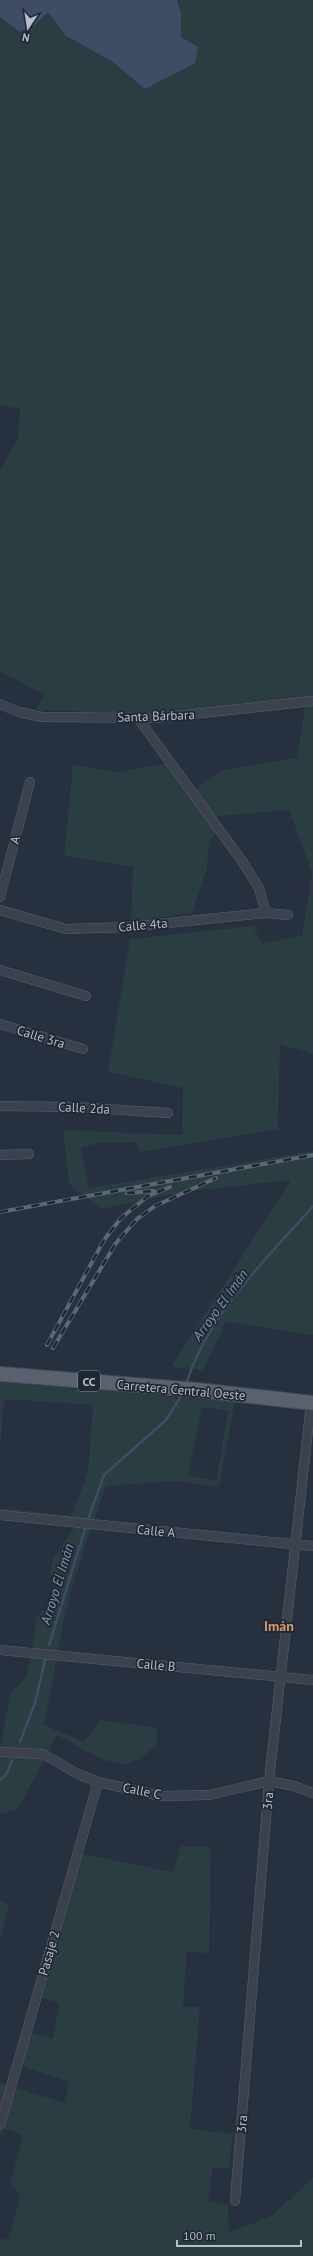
<svg xmlns="http://www.w3.org/2000/svg" width="313" height="2256" font-family="'PT Sans',sans-serif">
  <rect width="100%" height="100%" fill="#27303e"/>
  <g fill="#2a3d40" fill-rule="evenodd">
    <polygon points="177,0 313,0 313,1054 280,1044 278,1129 139,1152 136,1142 99,1143 81,1148 89,1188 313,1151 313,1335 226,1322 203,1370 171,1367 291,1180 183,1192 101,1209 69,1184 63,1130 182,1135 183,1088 108,1072 130,939 253,926 262,943 302,936 312,873 289,810 209,817 218,830 209,843 207,868 192,913 131,922 133,867 64,856 73,765 120,772 167,763 189,794 221,770 297,758 306,701 158,714 36,710 44,695 0,671 0,469 18,440 20,409 0,405 0,17 20,32 34,26 48,12 66,36 113,62 145,89 181,37 181,13"/>
    <path d="M0,1382L235,1402L219,1487L175,1481L106,1486L86,1542L65,1613L44,1725L84,1742L101,1720L157,1728V1745C148,1752 134,1765 122,1764C100,1762 76,1744 57,1735L18,1809L0,1814V1750L10,1694L27,1676L37,1617L56,1599L59,1582L50,1574L53,1559L75,1527L0,1518V1508L72,1516L88,1471L93,1405L4,1399L0,1450ZM202,1407L228,1411L216,1481L188,1475Z"/>
    <polygon points="181,1846 211,1847 209,1953 187,1952 183,2007 200,2007 190,2129 233,2134 229,2169 213,2167 208,2201 228,2205 229,2232 272,2216 313,2177 313,2256 0,2256 0,2238 8,2240 20,2198 15,2187 10,2183 23,2135 3,2128 0,2137 0,2083 65,2103 69,2082 20,2065 28,2032 53,2039 59,2003 42,1998 82,1854 173,1872"/>
    <polygon points="0,1901 9,1904 0,1942"/>
  </g>
  <polygon fill="#3e4d65" points="0,0 177,0 181,13 181,37 198,47 195,63 145,89 113,62 66,36 48,12 34,26 20,32 0,17"/>
  <g fill="none" stroke-linecap="round" stroke-linejoin="round">
    <g stroke="#3e4d65" stroke-width="2.5">
      <path d="M186,1385C207,1314 266,1260 313,1206"/>
      <polyline points="89,1517 104,1475 166,1420 183,1393"/>
      <polyline points="49,1645 85,1529"/>
      <polyline points="20,1742 35,1703 45,1660"/>
      <polyline points="0,1780 6,1775 12,1761"/>
    </g>
    <g stroke="#58606c" stroke-width="10">
      <g id="minor">
        <polyline points="0,704 19,712 42,717 156,718 313,701"/>
        <polyline points="138,718 242,861 259,888 266,913"/>
        <polyline points="0,897 30,782"/>
        <polyline points="0,910 66,929 129,927 266,913 288,915"/>
        <polyline points="0,970 86,996"/>
        <polyline points="0,1024 83,1049"/>
        <polyline points="0,1106 75,1107 168,1113"/>
        <polyline points="0,1155 29,1154"/>
        <polyline points="0,1515 313,1546"/>
        <polyline points="0,1650 313,1680"/>
        <polyline points="0,1752 43,1754 78,1774 98,1782 161,1796 209,1795 269,1781 294,1786 313,1793"/>
        <polyline points="0,2125 98,1782"/>
        <polyline points="235,2201 269,1781 311,1403"/>
      </g>
    </g>
    <g stroke="#444b57" stroke-width="16">
      <polyline id="primary" points="0,1374 197,1390 313,1403"/>
    </g>
    <use href="#minor" stroke="#3b424e" stroke-width="9"/>
    <use href="#primary" stroke="#59616e" stroke-width="14"/>
    <g stroke="#5d6674" stroke-width="4">
      <g id="rail">
        <polyline points="127,1193 154,1191"/>
        <polyline points="0,1212 313,1155"/>
        <polyline points="47,1345 104,1240 121,1218 148,1196 170,1187"/>
        <polyline points="53,1348 116,1243 137,1219 155,1206 216,1178"/>
      </g>
    </g>
    <use href="#rail" stroke="#1f2733" stroke-width="2.5" stroke-dasharray="8" stroke-linecap="butt"/>
  </g>
  <g text-anchor="middle" dominant-baseline="central" stroke-width="3.5" stroke-linejoin="round" paint-order="stroke">
    <rect fill="#1f2733" stroke="#89909c" stroke-width="1" x="78" y="1371" width="22" height="20" rx="3"/>
    <g font-size="12" font-weight="bold" fill="#b7bdc9">
      <text x="89" y="1381">CC</text>
    </g>
    <g font-size="13" fill="#b7bdc9" stroke="#1f2733">
      <text transform="translate(156 716) rotate(-2)">Santa Bárbara</text>
      <text transform="translate(15 840) rotate(-75)">A</text>
      <text transform="translate(143 925) rotate(-5)">Calle 4ta</text>
      <text transform="translate(41 1037) rotate(17)">Calle 3ra</text>
      <text transform="translate(84 1108) rotate(3)">Calle 2da</text>
      <text transform="translate(181 1390) rotate(5)">Carretera Central Oeste</text>
      <text transform="translate(156 1531) rotate(5)">Calle A</text>
      <text transform="translate(156 1665) rotate(5)">Calle B</text>
      <text transform="translate(142 1791) rotate(11)">Calle C</text>
      <text transform="translate(268 1801) rotate(-85)">3ra</text>
      <text transform="translate(49 1953) rotate(-74)">Pasaje 2</text>
      <text transform="translate(242 2124) rotate(-85)">3ra</text>
    </g>
    <g font-size="14" font-style="italic" fill="#8192ae" stroke="#1f2733">
      <text transform="translate(220 1305) rotate(-54)">Arroyo El Imán</text>
      <text transform="translate(57 1584) rotate(-73)">Arroyo El Imán</text>
    </g>
    <g font-size="14" font-weight="bold" fill="#ce9a6d" stroke="#1f2733">
      <text x="279" y="1626">Imán</text>
    </g>
  </g>
  <g transform="translate(28 28) rotate(192)" stroke="#1f2733" stroke-width="3" paint-order="stroke">
  <path d="M0-3L7 15L0 10L-7 15Z" fill="#b7bdc9"/>
  <text y="-6" font-size="11" font-weight="bold" text-anchor="middle" fill="#b7bdc9">N</text>
  </g>
  <path d="M177 2240v6h124v-6" fill="none" stroke="#b7bdc9" stroke-width="2"/>
  <text x="183" y="2240" font-size="12" fill="#b7bdc9" stroke="#1f2733" stroke-width="3" paint-order="stroke">100 m</text>
</svg>
